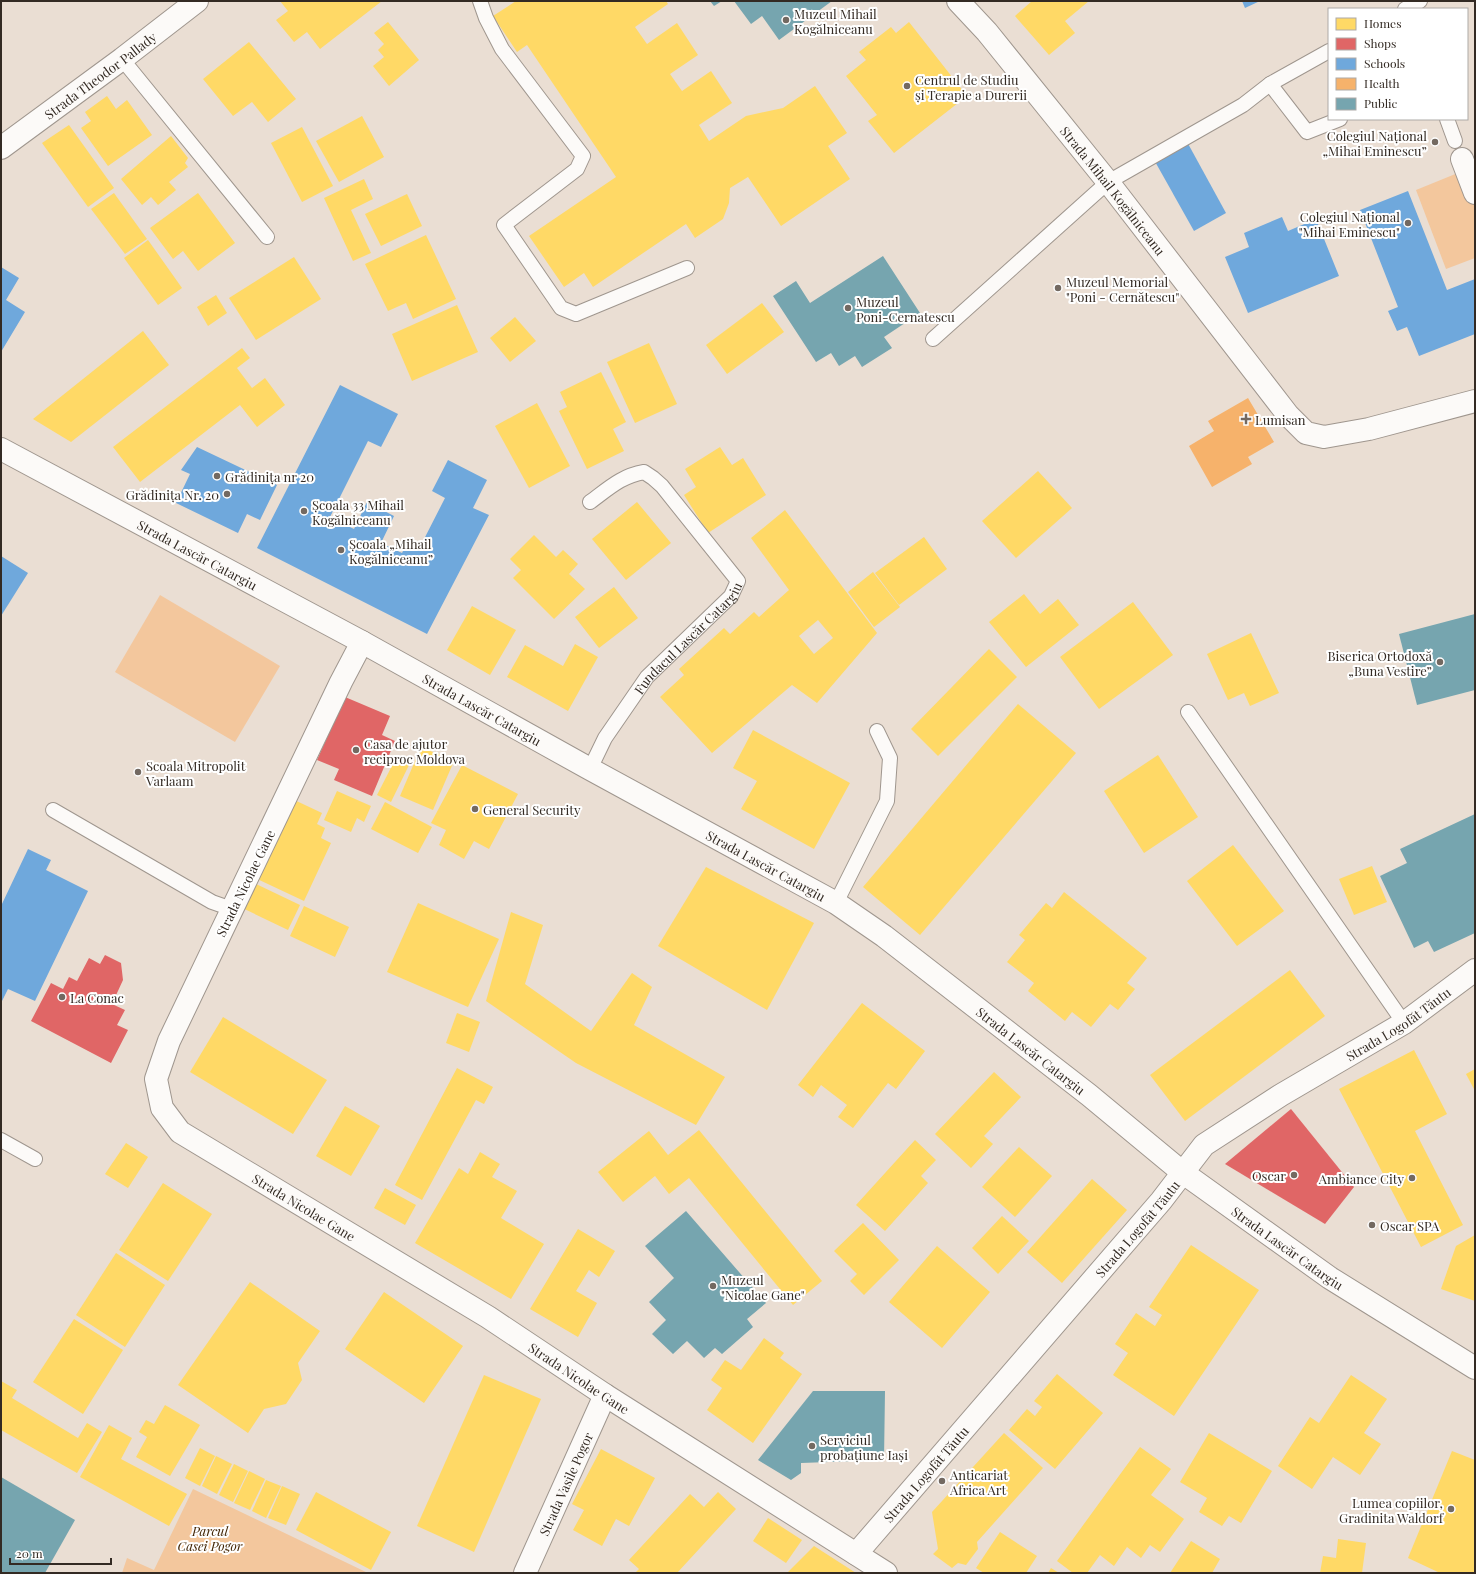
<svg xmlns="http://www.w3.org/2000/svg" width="1476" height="1574" font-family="'Playfair Display',serif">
  <rect width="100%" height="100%" fill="#eaded3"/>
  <g fill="#f3c79d">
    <polygon points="1475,166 1475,258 1446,269 1416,190"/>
    <polygon points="160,595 280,666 235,742 115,672"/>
    <polygon points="193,1489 368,1573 122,1573 127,1558 154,1570"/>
  </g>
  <g fill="#ffd966" fill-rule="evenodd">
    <polygon points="280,1 382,1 320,49 307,32 294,42 276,20 288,11"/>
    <polygon points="516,1 666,1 668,4 635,27 647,44 677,23 698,55 670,74 682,91 711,71 732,103 699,125 709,141 746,116 783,108 815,86 847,133 828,146 850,179 781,226 748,177 730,188 729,203 723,219 695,238 686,224 593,287 584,273 564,287 529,236 616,177 527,45 517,52 493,16"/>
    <polygon points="1032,1 1089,1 1065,21 1075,33 1049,55 1015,16"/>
    <polygon points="388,22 419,60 389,86 373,66 384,57 378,50 384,44 374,33"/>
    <polygon points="909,22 967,96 894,153 868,121 877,115 846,76 866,60 859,52 891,27 896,33"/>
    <polygon points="249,42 296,99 268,122 252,102 233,116 203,79"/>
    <polygon points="107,96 116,109 127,100 152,135 108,166 81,128 91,121 85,112"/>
    <polygon points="362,116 384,157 339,182 316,141"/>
    <polygon points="69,125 114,188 88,207 42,143"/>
    <polygon points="302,127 333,186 302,202 271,143"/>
    <polygon points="171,136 188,158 185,163 188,167 169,182 176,190 158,205 151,197 142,205 121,179"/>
    <polygon points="364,179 373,199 351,210 371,253 353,261 324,198"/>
    <polygon points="114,193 147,239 125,254 91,209"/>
    <polygon points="198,193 235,243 198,271 183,251 173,259 150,228"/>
    <polygon points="407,194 422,226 381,246 365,214"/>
    <polygon points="426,235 456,299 413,319 406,303 388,311 365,264"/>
    <polygon points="148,240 182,288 158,305 124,258"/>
    <polygon points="294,257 321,299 256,340 229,298"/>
    <polygon points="216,295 227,313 208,326 197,307"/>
    <polygon points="762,303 784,332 727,374 706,345"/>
    <polygon points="457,305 478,352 412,381 392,334"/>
    <polygon points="515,317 536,341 510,362 490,338"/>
    <polygon points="143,331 169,365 71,442 33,419"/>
    <polygon points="649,343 677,404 635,423 607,362"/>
    <polygon points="242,348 250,358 237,368 252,388 265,378 285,405 257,427 240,405 140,482 113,447"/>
    <polygon points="601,372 626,422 613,429 624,451 587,469 559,411 567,407 560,392"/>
    <polygon points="537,403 570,466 529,488 495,426"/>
    <polygon points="720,447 732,465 743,458 766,495 708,533 684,495 696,487 685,469"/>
    <polygon points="1038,471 1072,508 1016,558 982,521"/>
    <polygon points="637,502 671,543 626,580 592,539"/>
    <path d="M785,510L877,633L817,703L792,685L712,753L660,697L684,675L679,669L724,628L730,634L754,612L759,617L789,590L751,538ZM818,620L833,638L814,654L799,636Z"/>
    <polygon points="534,535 556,557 563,550 578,564 569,574 585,589 554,619 513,578 521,570 510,559"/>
    <polygon points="924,537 947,569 899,605 875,573"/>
    <polygon points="873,572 900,607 874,627 848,592"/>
    <polygon points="614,587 638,618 599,648 575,617"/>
    <polygon points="1024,594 1040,614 1058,599 1079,625 1026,667 989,622"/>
    <polygon points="1133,602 1173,655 1099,709 1060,657"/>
    <polygon points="472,606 516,630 490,675 447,650"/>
    <polygon points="1251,633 1279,693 1250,706 1244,693 1228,700 1207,654"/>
    <polygon points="575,644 598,657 568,711 507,677 525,645 563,666"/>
    <polygon points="989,649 1017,677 938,756 911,729"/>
    <polygon points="1018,704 1076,753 920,935 863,887"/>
    <polygon points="753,730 850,783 814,849 741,809 757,781 733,768"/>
    <polygon points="421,747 454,761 433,810 400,796"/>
    <polygon points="1158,755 1198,817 1144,853 1104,791"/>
    <polygon points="397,756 410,763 391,802 377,795"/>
    <polygon points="462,765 518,794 489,849 474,841 464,859 439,845 446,830 431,823"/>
    <polygon points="337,791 371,806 364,822 357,818 351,832 324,820"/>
    <polygon points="288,797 322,813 317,824 325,828 321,838 331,843 304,901 251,876"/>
    <polygon points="385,802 432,827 418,853 371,829"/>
    <polygon points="1233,845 1284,911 1237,946 1187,881"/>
    <polygon points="1372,866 1387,902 1354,915 1339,879"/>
    <polygon points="706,867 814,923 767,1010 658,946"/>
    <polygon points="248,880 300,905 288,930 236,905"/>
    <polygon points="1064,892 1147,958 1127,983 1135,989 1118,1010 1110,1004 1091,1027 1072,1012 1065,1021 1028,991 1034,983 1007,962 1025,940 1019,935 1046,903 1052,908"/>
    <polygon points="418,903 499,939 468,1007 387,972"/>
    <polygon points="304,906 349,927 335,957 290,936"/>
    <polygon points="511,912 543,925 525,984 591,1031 632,973 652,987 634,1025 725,1077 696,1125 576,1063 486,1001"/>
    <polygon points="1290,970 1325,1016 1185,1121 1150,1075"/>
    <polygon points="862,1003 925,1051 896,1089 888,1083 853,1128 838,1117 847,1105 821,1085 813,1097 798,1085"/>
    <polygon points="457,1013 480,1022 469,1052 446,1043"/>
    <polygon points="223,1017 327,1080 293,1134 190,1072"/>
    <polygon points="1414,1050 1447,1114 1415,1131 1463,1225 1421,1247 1339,1089"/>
    <polygon points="457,1068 493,1087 484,1104 476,1100 422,1200 395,1185"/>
    <polygon points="1475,1069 1475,1091 1466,1074"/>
    <polygon points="994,1072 1021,1097 984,1136 993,1144 971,1168 935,1134"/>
    <polygon points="345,1106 380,1126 351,1176 316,1156"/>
    <polygon points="699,1130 822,1281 793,1305 689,1178 669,1194 655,1176 623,1202 598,1172 649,1131 668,1155"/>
    <polygon points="915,1140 936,1160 921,1176 928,1183 885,1231 856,1205"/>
    <polygon points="126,1143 148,1157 128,1188 105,1174"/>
    <polygon points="1019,1147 1052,1176 1015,1217 982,1187"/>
    <polygon points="480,1152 500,1164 492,1177 517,1191 501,1218 544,1244 511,1299 415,1243 459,1168 468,1174"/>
    <polygon points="1092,1179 1127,1210 1062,1283 1027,1252"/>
    <polygon points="163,1183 212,1214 168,1281 119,1250"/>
    <polygon points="385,1188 416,1205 405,1225 374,1208"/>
    <polygon points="1002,1216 1029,1241 998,1274 972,1248"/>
    <polygon points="863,1223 899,1260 864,1295 850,1281 857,1274 834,1251"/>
    <polygon points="578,1229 615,1251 599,1277 589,1270 576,1291 597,1303 578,1337 530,1309"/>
    <polygon points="1475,1235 1475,1301 1441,1289 1456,1246"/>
    <polygon points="1191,1245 1259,1290 1174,1416 1113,1375 1128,1353 1115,1344 1136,1313 1155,1326 1162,1315 1149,1307"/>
    <polygon points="937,1246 990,1292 942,1348 889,1302"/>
    <polygon points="116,1253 165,1285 125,1347 76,1315"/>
    <polygon points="250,1282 320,1331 298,1363 302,1380 286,1404 264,1409 248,1433 178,1385"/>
    <polygon points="384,1292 463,1346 424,1403 345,1349"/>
    <polygon points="74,1319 123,1350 83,1414 33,1382"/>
    <polygon points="764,1338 784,1353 780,1358 802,1374 753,1443 707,1410 722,1388 711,1380 725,1360 741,1370"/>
    <polygon points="1057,1374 1103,1413 1055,1469 1009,1430 1027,1409 1035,1416 1042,1407 1034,1401"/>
    <polygon points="484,1375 541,1399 474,1552 417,1526"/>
    <polygon points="1351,1375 1387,1399 1364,1433 1381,1444 1360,1475 1333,1457 1312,1489 1278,1466 1310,1417 1319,1423"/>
    <polygon points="1,1381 17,1390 12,1398 78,1438 87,1423 102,1432 77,1473 1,1430"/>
    <polygon points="165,1405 200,1425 170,1476 136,1457 147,1437 139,1432 146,1420 154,1424"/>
    <polygon points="109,1425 132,1438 121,1459 187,1494 169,1526 80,1477"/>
    <polygon points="1004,1433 1043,1468 977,1542 978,1549 966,1565 958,1563 952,1568 933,1554 938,1549 932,1512"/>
    <polygon points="1209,1433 1272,1471 1241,1523 1229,1516 1222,1526 1199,1512 1207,1498 1180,1482"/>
    <polygon points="1140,1447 1171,1469 1151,1495 1184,1519 1160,1552 1150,1545 1141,1558 1127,1547 1114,1566 1100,1555 1087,1573 1073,1573 1057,1561"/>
    <polygon points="200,1448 215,1456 200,1486 185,1478"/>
    <polygon points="601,1449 655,1478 629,1526 616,1519 602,1546 573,1530 584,1510 572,1504"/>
    <polygon points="1452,1451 1475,1460 1475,1573 1440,1573 1408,1558"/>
    <polygon points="216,1456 232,1464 217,1494 202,1486"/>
    <polygon points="234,1464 248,1471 233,1502 219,1495"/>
    <polygon points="249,1471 265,1479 250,1510 234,1503"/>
    <polygon points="266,1480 281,1486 266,1518 252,1511"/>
    <polygon points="282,1486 300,1494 286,1525 268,1518"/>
    <polygon points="316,1492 391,1532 371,1570 296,1530"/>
    <polygon points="718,1492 736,1509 677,1573 635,1573 639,1569 629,1560 690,1494 704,1507"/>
    <polygon points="768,1518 802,1540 786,1563 753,1541"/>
    <polygon points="1000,1532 1037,1556 1026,1573 984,1573 976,1568"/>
    <polygon points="1338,1539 1366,1543 1362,1573 1320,1573 1323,1556 1336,1558"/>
    <polygon points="1191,1541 1220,1559 1212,1573 1170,1573"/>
    <polygon points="814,1546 856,1573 787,1573"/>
    <polygon points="1051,1568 1059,1573 1048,1573"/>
  </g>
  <g fill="#e06666">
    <polygon points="345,697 390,716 382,735 395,741 372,796 334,780 339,769 317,760"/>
    <polygon points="105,955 121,963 123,980 112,1004 125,1010 117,1025 128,1030 111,1063 31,1021 51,983 63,989 69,977 77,981 89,958 100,964"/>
    <polygon points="1291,1109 1354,1187 1325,1224 1225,1164"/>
  </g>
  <g fill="#6fa8dc">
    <polygon points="1242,1 1260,1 1245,8"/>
    <polygon points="1186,140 1226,213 1194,231 1153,158"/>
    <polygon points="1408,191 1447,290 1475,279 1475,334 1419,356 1407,327 1397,331 1388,311 1398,307 1360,210"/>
    <polygon points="1282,217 1288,231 1316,219 1339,276 1248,313 1225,257 1249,247 1244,233"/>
    <polygon points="1,267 19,278 6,300 25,312 1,352"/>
    <polygon points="340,385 398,414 381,447 368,441 330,517 354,529 367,502 394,516 381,543 402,553 408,541 420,547 445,498 432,491 448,460 487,480 473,508 489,515 427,634 257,548"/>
    <polygon points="197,447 277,485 260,520 247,514 238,533 176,503 190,474 181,470"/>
    <polygon points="1,556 28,573 1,616"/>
    <polygon points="28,849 51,860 46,870 88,891 35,1001 8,989 1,1003 1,906"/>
  </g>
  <polygon fill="#f6b26b" points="1248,398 1274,442 1248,457 1252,464 1212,487 1189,446 1214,431 1208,421"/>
  <g fill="#76a5af">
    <polygon points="710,1 722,1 714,6"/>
    <polygon points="734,1 832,1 779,40 762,16 751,24"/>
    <polygon points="883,256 920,313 884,337 892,348 862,367 855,356 839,366 831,353 816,362 773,296 796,281 810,303"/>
    <polygon points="1475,614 1475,690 1417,705 1399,634"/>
    <polygon points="1475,814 1475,933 1434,952 1428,941 1414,948 1380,876 1407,863 1400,849"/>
    <polygon points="686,1211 766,1303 747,1319 753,1327 722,1354 715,1348 704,1358 687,1341 673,1354 652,1334 666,1320 649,1302 674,1278 645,1246"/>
    <polygon points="813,1391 885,1391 884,1460 801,1463 801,1473 791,1480 758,1460"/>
    <polygon points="1,1477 75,1520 45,1573 1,1573"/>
  </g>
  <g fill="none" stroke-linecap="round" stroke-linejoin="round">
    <g stroke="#9f968e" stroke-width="16">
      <g id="lane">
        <polyline points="480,1 486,18 502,49 583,156 577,169 504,225 561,308 576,314 687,268"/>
        <polyline points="1405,9 1420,1"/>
        <polyline points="122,59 267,237"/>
        <polyline points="1270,84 1307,132 1340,119"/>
        <polyline points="1447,119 1455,141"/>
        <polyline points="933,339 1108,182 1243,105 1270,84 1329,51"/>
        <polyline points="1188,712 1404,1023"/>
        <path id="s1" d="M590,769L605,738L647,677L731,596L738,581L662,486L653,478L644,472C621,476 608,489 590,502"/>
        <polyline points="53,810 212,902 232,909"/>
        <polyline points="836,903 887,801 890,758 877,731"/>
        <polyline points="1,1140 35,1159"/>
      </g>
    </g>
    <g stroke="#9f968e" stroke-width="24">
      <g id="street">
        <path id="s2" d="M958,1L987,32L1108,182L1288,415L1306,433L1324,437L1369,429L1475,401"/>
        <path id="s3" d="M1,148L122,59L197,1"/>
        <polyline points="1462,159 1475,193"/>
        <path id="s4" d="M362,642L341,682L169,1041L156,1079L162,1108L180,1132L488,1317L605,1395L886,1573"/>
        <path id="s5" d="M856,1554L1161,1201L1204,1145L1281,1095L1404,1023L1475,970"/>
        <path id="s6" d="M525,1573L605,1395"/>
      </g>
    </g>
    <g stroke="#9f968e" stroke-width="24">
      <g id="secondary">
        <path id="s7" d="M1,449L362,642L590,769L836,903L884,936L1089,1095L1182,1172L1330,1278L1475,1368"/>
      </g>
    </g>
    <use href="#lane" stroke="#fcfaf8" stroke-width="14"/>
    <use href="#street" stroke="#fcfaf8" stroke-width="22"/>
    <use href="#secondary" stroke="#fcfaf8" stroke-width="22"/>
  </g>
  <g fill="#736961" stroke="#fff" stroke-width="1.5">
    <circle cx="786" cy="20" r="4"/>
    <circle cx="907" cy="86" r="4"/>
    <circle cx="1435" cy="142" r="4"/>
    <circle cx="1408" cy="223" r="4"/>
    <circle cx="1058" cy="288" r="4"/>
    <circle cx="848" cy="308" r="4"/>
    <path d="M1244 413h4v4h4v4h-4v4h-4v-4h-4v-4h4z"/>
    <circle cx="217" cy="476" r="4"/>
    <circle cx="227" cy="494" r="4"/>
    <circle cx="304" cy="511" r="4"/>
    <circle cx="341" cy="550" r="4"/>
    <circle cx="1440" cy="662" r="4"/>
    <circle cx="356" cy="750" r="4"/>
    <circle cx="138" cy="772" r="4"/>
    <circle cx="475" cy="809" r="4"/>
    <circle cx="62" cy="997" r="4"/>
    <circle cx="1294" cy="1175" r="4"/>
    <circle cx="1412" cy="1178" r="4"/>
    <circle cx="1372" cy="1225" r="4"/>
    <circle cx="713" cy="1286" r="4"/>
    <circle cx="812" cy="1446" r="4"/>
    <circle cx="942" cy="1481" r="4"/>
    <circle cx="1451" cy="1509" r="4"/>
  </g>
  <g text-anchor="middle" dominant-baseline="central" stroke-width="4" stroke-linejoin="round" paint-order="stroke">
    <g font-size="13" fill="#332a23" stroke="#fff" text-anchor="start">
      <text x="794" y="13">Muzeul Mihail<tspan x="794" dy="15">Kogălniceanu</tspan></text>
      <text x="915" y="79">Centrul de Studiu<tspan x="915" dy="15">și Terapie a Durerii</tspan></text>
      <text x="1427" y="135" text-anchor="end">Colegiul Național<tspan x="1427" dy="15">„Mihai Eminescu”</tspan></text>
      <text x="1400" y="216" text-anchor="end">Colegiul Național<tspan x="1400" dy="15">"Mihai Eminescu"</tspan></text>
      <text x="1066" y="281">Muzeul Memorial<tspan x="1066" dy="15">"Poni - Cernătescu"</tspan></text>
      <text x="856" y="301">Muzeul<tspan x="856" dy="15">Poni-Cernatescu</tspan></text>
      <text x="1255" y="419">Lumisan</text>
      <text x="225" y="476">Grădinița nr 20</text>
      <text x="219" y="494" text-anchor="end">Grădinița Nr. 20</text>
      <text x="312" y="504">Școala 33 Mihail<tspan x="312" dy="15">Kogălniceanu</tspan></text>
      <text x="349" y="543">Școala „Mihail<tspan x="349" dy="15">Kogălniceanu”</tspan></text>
      <text x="1432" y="655" text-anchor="end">Biserica Ortodoxă<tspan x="1432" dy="15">„Buna Vestire”</tspan></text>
      <text x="364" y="743">Casa de ajutor<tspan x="364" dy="15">reciproc Moldova</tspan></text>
      <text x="146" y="765">Scoala Mitropolit<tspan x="146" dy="15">Varlaam</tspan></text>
      <text x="483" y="809">General Security</text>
      <text x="70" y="997">La Conac</text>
      <text x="1286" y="1175" text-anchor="end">Oscar</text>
      <text x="1404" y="1178" text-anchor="end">Ambiance City</text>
      <text x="1380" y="1225">Oscar SPA</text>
      <text x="721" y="1279">Muzeul<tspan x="721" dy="15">"Nicolae Gane"</tspan></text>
      <text x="820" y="1439">Serviciul<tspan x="820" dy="15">probațiune Iași</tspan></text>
      <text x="950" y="1474">Anticariat<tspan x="950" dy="15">Africa Art</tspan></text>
      <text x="1443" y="1502" text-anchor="end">Lumea copiilor,<tspan x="1443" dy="15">Gradinita Waldorf</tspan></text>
    </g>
    <g font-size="13" fill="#332a23" stroke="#fff">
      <text stroke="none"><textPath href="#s3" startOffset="123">Strada Theodor Pallady</textPath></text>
      <text stroke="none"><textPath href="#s2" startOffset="245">Strada Mihail Kogălniceanu</textPath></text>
      <text stroke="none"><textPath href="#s7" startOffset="223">Strada Lascăr Catargiu</textPath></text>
      <text stroke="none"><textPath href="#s1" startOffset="165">Fundacul Lascăr Catargiu</textPath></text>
      <text stroke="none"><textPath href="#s7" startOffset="547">Strada Lascăr Catargiu</textPath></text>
      <text stroke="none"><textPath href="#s7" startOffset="871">Strada Lascăr Catargiu</textPath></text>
      <text transform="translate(245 883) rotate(-64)">Strada Nicolae Gane</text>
      <text stroke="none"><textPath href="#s5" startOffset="766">Strada Logofăt Tăutu</textPath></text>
      <text stroke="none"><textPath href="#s7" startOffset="1195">Strada Lascăr Catargiu</textPath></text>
      <text stroke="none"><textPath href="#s4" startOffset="688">Strada Nicolae Gane</textPath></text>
      <text stroke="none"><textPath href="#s5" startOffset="430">Strada Logofăt Tăutu</textPath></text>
      <text stroke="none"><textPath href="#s7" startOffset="1519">Strada Lascăr Catargiu</textPath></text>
      <text stroke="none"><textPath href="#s4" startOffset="1012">Strada Nicolae Gane</textPath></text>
      <text stroke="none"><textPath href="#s5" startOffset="106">Strada Logofăt Tăutu</textPath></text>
      <text stroke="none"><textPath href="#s6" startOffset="98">Strada Vasile Pogor</textPath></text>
    </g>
    <g font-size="13" font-style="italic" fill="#422504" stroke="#fff">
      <text x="210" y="1530">Parcul<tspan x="210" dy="15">Casei Pogor</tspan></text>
    </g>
  </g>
  <rect width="1476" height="1574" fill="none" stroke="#332a23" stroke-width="4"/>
  <rect x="1328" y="8" width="140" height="112" fill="#ffffff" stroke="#adaaa7"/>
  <rect x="1336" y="18" width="20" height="12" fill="#ffd966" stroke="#adaaa7"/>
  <text x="1364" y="28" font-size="12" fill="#332a23">Homes</text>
  <rect x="1336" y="38" width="20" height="12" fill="#e06666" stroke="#adaaa7"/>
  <text x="1364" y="48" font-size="12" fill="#332a23">Shops</text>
  <rect x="1336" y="58" width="20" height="12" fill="#6fa8dc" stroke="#adaaa7"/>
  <text x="1364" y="68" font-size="12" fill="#332a23">Schools</text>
  <rect x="1336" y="78" width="20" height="12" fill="#f6b26b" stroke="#adaaa7"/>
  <text x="1364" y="88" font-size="12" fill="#332a23">Health</text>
  <rect x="1336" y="98" width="20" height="12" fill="#76a5af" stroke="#adaaa7"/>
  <text x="1364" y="108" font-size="12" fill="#332a23">Public</text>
  <path d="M10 1558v6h101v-6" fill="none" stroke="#332a23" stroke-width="2"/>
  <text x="16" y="1558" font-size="12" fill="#332a23" stroke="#ffffff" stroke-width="3" paint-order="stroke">20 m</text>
</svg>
